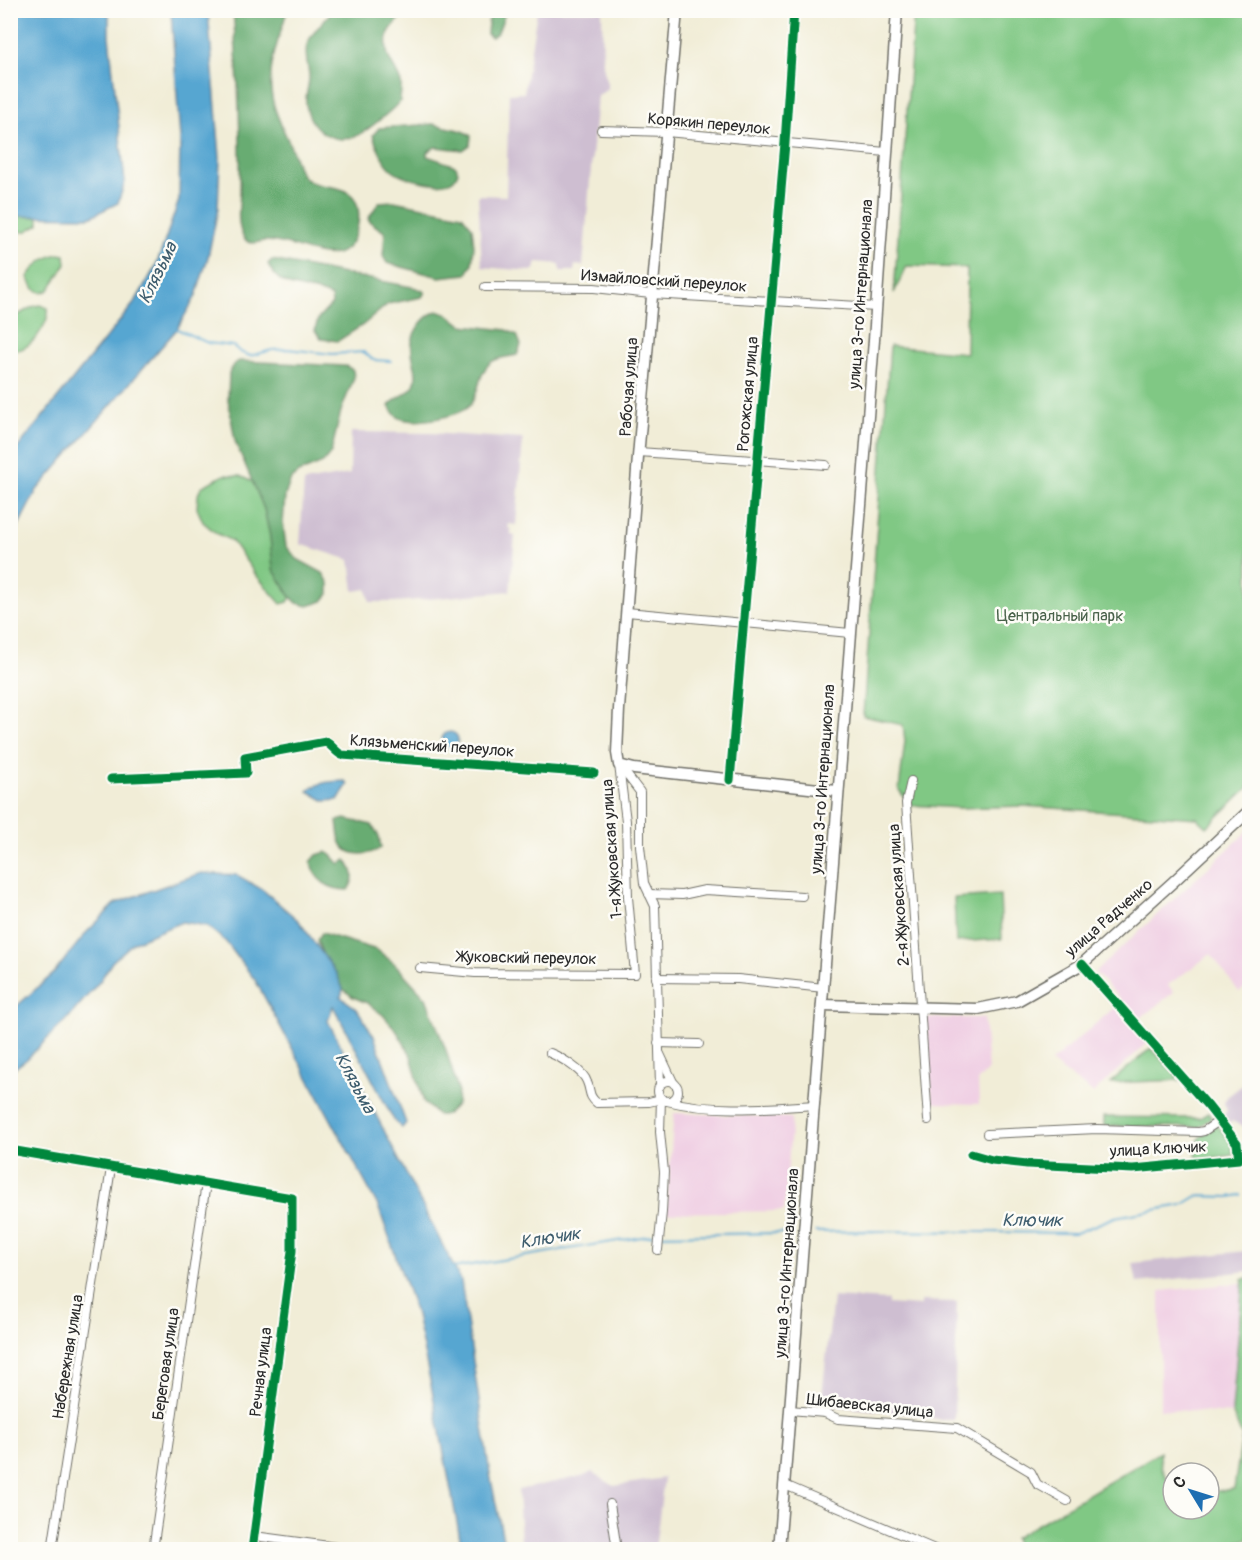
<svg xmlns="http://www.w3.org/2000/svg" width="1260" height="1560" font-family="Pangolin,sans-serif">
  <rect width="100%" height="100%" fill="#fdfcf7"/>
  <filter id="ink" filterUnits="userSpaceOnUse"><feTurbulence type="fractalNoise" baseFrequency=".0167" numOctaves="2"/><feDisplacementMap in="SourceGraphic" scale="12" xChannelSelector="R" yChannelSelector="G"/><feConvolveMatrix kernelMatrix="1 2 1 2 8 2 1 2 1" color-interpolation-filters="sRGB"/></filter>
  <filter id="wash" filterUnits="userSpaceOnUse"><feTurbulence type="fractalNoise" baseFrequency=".008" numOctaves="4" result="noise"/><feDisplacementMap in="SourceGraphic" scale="24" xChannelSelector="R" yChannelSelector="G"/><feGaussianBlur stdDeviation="1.35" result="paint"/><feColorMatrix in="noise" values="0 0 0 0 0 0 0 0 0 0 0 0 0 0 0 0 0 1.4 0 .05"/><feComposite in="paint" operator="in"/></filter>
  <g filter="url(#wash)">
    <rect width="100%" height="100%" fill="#f1edd7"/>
    <g fill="#f0d0e4">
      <polygon points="1249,830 1249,985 1239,992 1211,954 1168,985 1174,992 1139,1019 1095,972"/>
      <polygon points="1115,1007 1147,1043 1093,1093 1051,1062"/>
      <polygon points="926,1018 984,1018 988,1070 978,1080 979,1104 932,1103"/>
      <polygon points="674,1113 792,1118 784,1211 666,1213"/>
      <polygon points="1243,1283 1232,1414 1160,1409 1160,1291"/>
    </g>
    <g fill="#cebed1">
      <polygon points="537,11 602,11 603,64 608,89 597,96 583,266 575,265 574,271 560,271 560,264 537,262 535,269 531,271 482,267 478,195 506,196 509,94 524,93"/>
      <polygon points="351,432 430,433 523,439 516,525 509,524 508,528 511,529 511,535 515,536 510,591 396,602 370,602 367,589 354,591 350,560 300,544 304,482 350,474"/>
      <polygon points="1249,1080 1249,1130 1232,1121 1231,1123 1223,1117 1227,1110 1224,1103 1227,1097"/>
      <polygon points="1246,1251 1249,1260 1249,1271 1137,1283 1133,1263"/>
      <polygon points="833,1297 888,1300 888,1304 921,1306 921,1301 957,1302 954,1420 940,1420 927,1416 821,1405"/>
      <polygon points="592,1472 614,1486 664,1478 655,1549 531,1549 521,1542 518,1490 586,1475"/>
    </g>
    <g fill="#80c884" stroke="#567a58" stroke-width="1.5">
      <polygon points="914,11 1249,11 1249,787 1207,827 1197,818 1023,806 960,808 910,805 899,790 905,741 903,725 863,716 890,346 966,353 967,268 907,266 894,293"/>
      <polygon points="11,216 39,217 39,224 27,231 11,233"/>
      <path d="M59,254L65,255L66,264L49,290L42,293L34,289L28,277C36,265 44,257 59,254Z"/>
      <path d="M40,305L48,308C51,323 28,355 11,350V319L32,307Z"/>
      <polygon points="224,475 240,476 253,482 264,509 270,536 273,569 291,597 288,602 281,604 256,575 232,541 216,533 203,522 197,508 198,495 201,487"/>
      <polygon points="1000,895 1002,939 956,942 954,898"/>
      <polygon points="1151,1048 1180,1080 1110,1083"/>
      <polygon points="1208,1113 1211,1116 1210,1118 1199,1127 1104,1126 1104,1117 1200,1118"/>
      <polygon points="1217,1125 1230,1141 1234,1155 1202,1159 1196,1157 1199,1138"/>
      <path d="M1249,1278V1539L1210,1549H1017L1014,1538L1160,1452C1160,1466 1162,1475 1173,1484V1509H1209V1492L1234,1489L1242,1437L1232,1412L1243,1279Z"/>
    </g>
    <g fill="#68ac72" stroke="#4a6c4e" stroke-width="1.5">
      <path d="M233,11H287C280,36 268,64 271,90C273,112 285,131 292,150C296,160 297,172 306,179C321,191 349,181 357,204C362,220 355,250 336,254C315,258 288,240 265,241C256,242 250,246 244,238C236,226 239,206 240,193C241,132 238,71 233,11Z"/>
      <path d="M332,11L398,10L401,14C398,24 389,27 387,38C384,61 396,65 401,83C402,88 400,96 400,102C389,112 370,130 356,136C332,146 309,128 306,104C305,95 309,86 309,77C309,67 304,55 307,45C311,33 324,21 332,11Z"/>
      <polygon points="492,11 506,11 498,32 492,37 487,34 488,23"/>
      <path d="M433,124L463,131L471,136L470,145L463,150L435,147L427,152V156L456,166L458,172C457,175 455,178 453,180C440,189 406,179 394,171C384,164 376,146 373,135L379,128Z"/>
      <path d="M394,201L462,215L472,227L474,246L472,264L467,274L439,277L387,263L383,256L385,233C379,227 373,226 368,219L379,202Z"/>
      <path d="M272,260L417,288L425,292L422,297L388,304L363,325L338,341L321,339L315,330L318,319L332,304L331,297C309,284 282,295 268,264Z"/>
      <path d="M437,311L449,315L462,325L507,330L517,335L521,345L517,355C509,357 496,357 490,363C478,374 480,392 470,405C459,417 418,424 402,419C396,417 392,412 389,406C395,397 409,395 414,385C419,375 413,363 412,352C409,335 422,317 437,311Z"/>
      <polygon points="239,361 346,366 353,370 354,378 341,411 331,453 323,463 298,473 290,481 285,496 283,524 286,546 297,559 323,573 329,583 329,594 323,601 308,606 297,603 291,597 273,569 270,536 264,509 235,441 228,400 229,373 233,365"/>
      <path d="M345,819L372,825L379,836L381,848C369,856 345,858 340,840C338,835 338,827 337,821Z"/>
      <path d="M326,852C333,854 335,860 340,864L346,860C354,871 356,878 348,890C330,890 314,881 311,862L317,855Z"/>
      <polygon points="322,933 377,950 395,964 426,998 446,1050 458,1090 457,1104 446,1115 438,1115 424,1103 410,1053 396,1030 383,1015 367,1003 353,997 343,989 337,974 324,957 317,940"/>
    </g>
    <g fill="#57a6d1" stroke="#41687e" stroke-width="1.5">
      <polygon points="11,10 109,11 109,36 125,182 118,203 90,217 11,216"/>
      <polygon points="171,11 208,11 220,157 218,209 208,257 196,296 177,329 37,490 11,540 11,456 135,302 156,266 179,200 180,139"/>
      <circle cx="450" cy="740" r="8"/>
      <path d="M345,781L348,784L338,800L325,801L308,791C319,781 331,782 345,781Z"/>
      <polygon points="201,873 237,875 263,890 299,921 337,974 343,989 341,997 357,1009 374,1036 406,1123 402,1128 395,1122 333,1006 328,1021 461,1281 490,1474 505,1549 462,1549 431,1385 415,1311 378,1206 255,980 226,942 207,926 182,922 134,942 112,962 100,981 70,1016 27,1059 11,1071 11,1011 54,973 86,933 116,903"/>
    </g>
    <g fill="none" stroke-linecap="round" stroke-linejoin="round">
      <g stroke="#57a6d1" stroke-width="2">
        <polyline points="175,328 208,343 233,346 240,352 250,356 272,350 288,349 332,354 364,352 373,360 391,361"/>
        <polyline points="816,1232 864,1231 1076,1233 1115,1217 1182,1205 1197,1196 1229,1197 1241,1195"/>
        <polyline points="453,1268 654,1235 786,1233"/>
      </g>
    </g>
  </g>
  <g filter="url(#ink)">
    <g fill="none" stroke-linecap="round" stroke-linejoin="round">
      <g stroke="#706f67" stroke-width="10">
        <g id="street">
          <polyline points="601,130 666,132 886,152"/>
          <polyline points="485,287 594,288 651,294 876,307"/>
          <polyline points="639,452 826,465"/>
          <polyline points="627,612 850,633"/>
          <polyline points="620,766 640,792 640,846 644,883 655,906 660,1086"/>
          <path d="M111,779L246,773L245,757L326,742C333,746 335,752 342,755L594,773"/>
          <polyline points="730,780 785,143 794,10"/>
          <polyline points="911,781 906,803 928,1120"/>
          <polyline points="649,894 682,895 705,890 802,896"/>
          <polyline points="420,968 475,973 635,974 628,897 626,821 619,765"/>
          <polyline points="656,978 738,979 824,988"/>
          <polyline points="658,1043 699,1044"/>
          <path d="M550,1053C560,1057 584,1071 587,1082C591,1091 588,1096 597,1103L649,1102L661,1099L660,1132L664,1172L662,1212L658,1250"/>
          <polyline points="660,1054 674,1084"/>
          <circle cx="668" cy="1091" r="10"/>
          <path d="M667,1101C715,1113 765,1108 814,1105"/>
          <polyline points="987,1134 1097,1129 1199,1132 1204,1131 1219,1121"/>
          <polyline points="10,1150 292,1198 292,1251 252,1550"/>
          <polyline points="971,1154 992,1160 1027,1164 1133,1169 1239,1159 1237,1143 1208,1106 1082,964"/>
          <polyline points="790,1410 825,1413 838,1419 957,1428 1031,1472 1037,1484 1067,1501"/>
          <polyline points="785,1485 937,1550"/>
          <polyline points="610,1504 617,1550"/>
          <polyline points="254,1536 359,1550"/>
          <polyline points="52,1550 111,1168"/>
          <polyline points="153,1550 206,1183"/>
        </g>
      </g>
      <g stroke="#706f67" stroke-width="13">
        <g id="secondary">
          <polyline points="677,10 638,457 619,709 617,753 619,765 634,769 837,791"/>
          <polyline points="822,1005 978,1009 1017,1001 1082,964 1173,882 1250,810"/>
          <polyline points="779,1550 874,340 897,10"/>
        </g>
      </g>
      <use href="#street" stroke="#fff" stroke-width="8"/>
      <use href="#secondary" stroke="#fff" stroke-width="10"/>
      <g stroke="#fdfcf7" stroke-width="13">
        <g id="cycleway">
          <path d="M111,779L246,773L245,757L326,742C333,746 335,752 342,755L594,773"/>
          <polyline points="730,780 785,143 794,10"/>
          <polyline points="10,1150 292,1198 292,1251 252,1550"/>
          <polyline points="971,1154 992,1160 1027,1164 1133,1169 1239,1159 1237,1143 1208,1106 1082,964"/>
        </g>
      </g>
      <use href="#cycleway" stroke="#00873e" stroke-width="9"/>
    </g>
  </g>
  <g text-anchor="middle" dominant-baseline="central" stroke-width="5" stroke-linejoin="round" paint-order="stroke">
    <g font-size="16" fill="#2b2b2b" stroke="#fdfcf7">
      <text transform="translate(709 124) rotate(5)">Корякин переулок</text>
      <text transform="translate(664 281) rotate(4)">Измайловский переулок</text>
      <text transform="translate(861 294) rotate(-86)">улица 3-го Интернационала</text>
      <text transform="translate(629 387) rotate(-86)">Рабочая улица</text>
      <text transform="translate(748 394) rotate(-85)">Рогожская улица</text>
      <text transform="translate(432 746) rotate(4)">Клязьменский переулок</text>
      <text transform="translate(823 779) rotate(-86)">улица 3-го Интернационала</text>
      <text transform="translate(612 849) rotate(-94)">1-я Жуковская улица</text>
      <text transform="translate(899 895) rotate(-94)">2-я Жуковская улица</text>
      <text transform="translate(1109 918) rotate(-41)">улица Радченко</text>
      <text transform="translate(527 958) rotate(1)">Жуковский переулок</text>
      <text transform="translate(1158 1149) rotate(-3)">улица Ключик</text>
      <text transform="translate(787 1263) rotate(-86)">улица 3-го Интернационала</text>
      <text transform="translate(68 1357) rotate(-81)">Набережная улица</text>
      <text transform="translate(166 1364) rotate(-82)">Береговая улица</text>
      <text transform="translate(261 1372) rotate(-83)">Речная улица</text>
      <text transform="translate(870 1406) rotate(6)">Шибаевская улица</text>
    </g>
    <g font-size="16" fill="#49624a" stroke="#fdfcf7">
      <text x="1060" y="616">Центральный парк</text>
    </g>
    <g font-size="18" font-style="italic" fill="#3d5c6d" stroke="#fdfcf7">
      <text transform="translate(158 273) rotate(-64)">Клязьма</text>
      <text transform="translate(355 1083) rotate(62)">Клязьма</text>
      <text x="1032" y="1220">Ключик</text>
      <text transform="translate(550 1238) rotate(-9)">Ключик</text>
    </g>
  </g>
  <rect width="1260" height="1560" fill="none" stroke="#fdfcf7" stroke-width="36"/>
  <g transform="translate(1191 1491) rotate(308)"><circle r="28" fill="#fdfcf7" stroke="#a9a8a5" stroke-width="1.5"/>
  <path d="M0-4.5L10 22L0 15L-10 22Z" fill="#1f6fb2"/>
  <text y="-9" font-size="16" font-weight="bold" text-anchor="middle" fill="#2b2b2b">С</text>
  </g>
</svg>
